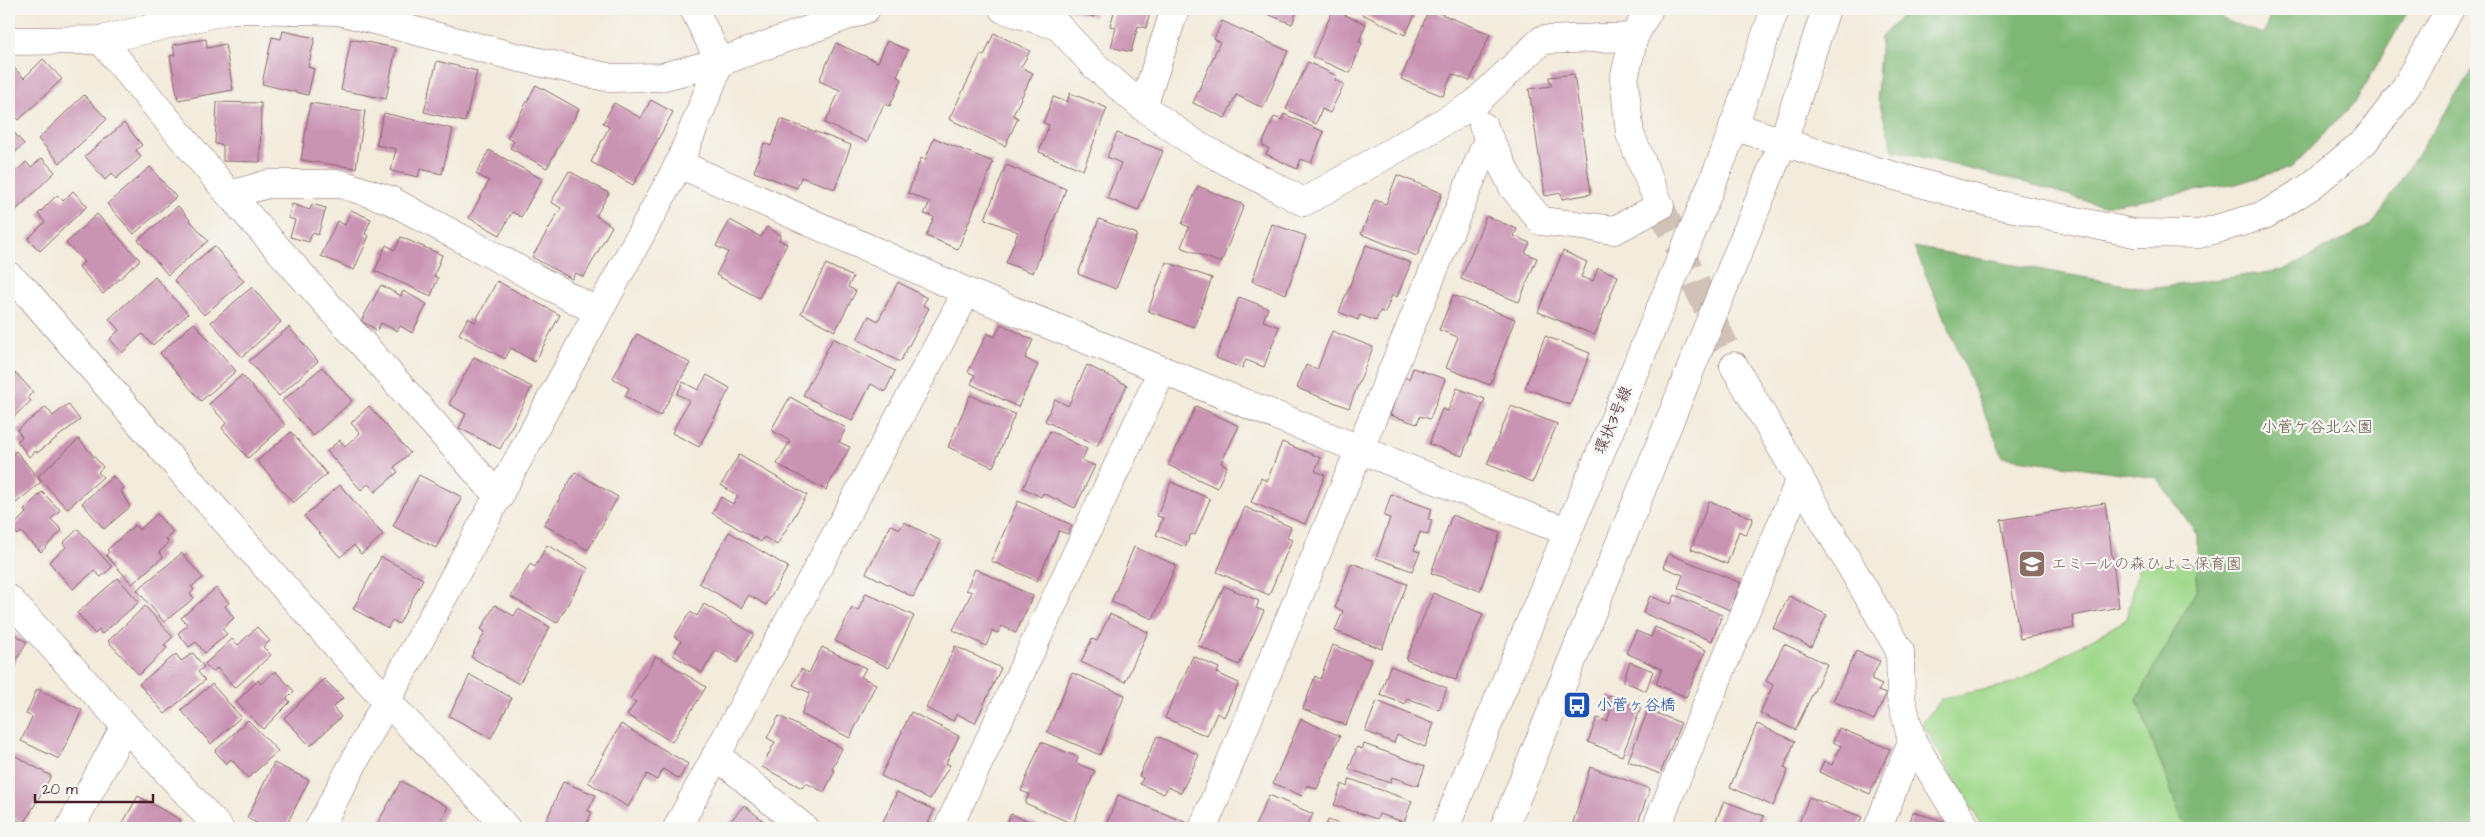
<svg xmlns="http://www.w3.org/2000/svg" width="2485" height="837" font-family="'Architects Daughter','Klee One',sans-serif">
  <rect width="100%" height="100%" fill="#f6f6f2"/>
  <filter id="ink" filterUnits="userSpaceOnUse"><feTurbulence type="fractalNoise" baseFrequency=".02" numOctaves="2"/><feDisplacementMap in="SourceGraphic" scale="10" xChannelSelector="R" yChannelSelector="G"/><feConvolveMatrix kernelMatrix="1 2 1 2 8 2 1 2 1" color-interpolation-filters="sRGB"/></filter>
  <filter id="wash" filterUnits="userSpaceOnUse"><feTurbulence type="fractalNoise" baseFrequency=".0096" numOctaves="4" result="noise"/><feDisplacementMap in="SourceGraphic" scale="20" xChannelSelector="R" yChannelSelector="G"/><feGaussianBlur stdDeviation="1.12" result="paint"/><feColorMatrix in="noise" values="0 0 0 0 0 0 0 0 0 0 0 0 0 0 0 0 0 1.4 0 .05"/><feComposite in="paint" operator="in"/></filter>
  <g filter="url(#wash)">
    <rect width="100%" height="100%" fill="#f3ebdb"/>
    <polygon fill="#9fd88a" stroke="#747c5a" points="2198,563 2197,589 2137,700 2182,820 2193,828 1983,828 1922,723 1943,698 2013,684 2127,619 2139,564"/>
    <g fill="#7fb876" stroke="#646c50">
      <polygon points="1908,9 2209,9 2227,21 2264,34 2272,9 2404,9 2407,13 2356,101 2292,167 2236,184 2103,206 2038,186 1893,150 1877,95 1881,37"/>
      <polygon points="2476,64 2476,828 2193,828 2182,820 2137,700 2197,589 2197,534 2157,478 2003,457 1914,247 2149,289 2283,270 2372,225"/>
    </g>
    <g id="blocks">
      <g fill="#c993b2">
        <polygon points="763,9 776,9 765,14"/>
        <polygon points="1065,9 1096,9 1094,17"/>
        <polygon points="1115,9 1151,9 1146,28 1138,26 1131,52 1111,47 1116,28 1110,26"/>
        <polygon points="1263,9 1298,9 1292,24 1262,12"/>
        <polygon points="1358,9 1418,9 1405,35 1356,11"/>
        <polygon points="1429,9 1490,34 1470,81 1452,74 1443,96 1401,79"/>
        <polygon points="2243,9 2254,9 2251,14"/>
        <polygon points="1333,10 1366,24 1359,42 1362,43 1350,73 1312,57"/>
        <polygon points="1222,21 1288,51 1263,108 1236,95 1225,118 1193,103 1220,42 1214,39"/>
        <polygon points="283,31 315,38 308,67 314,69 308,95 262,84 272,37 281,39"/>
        <polygon points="994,33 1030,51 1021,67 1033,73 1013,115 1018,118 1005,146 949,119 981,54 984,56"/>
        <polygon points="206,39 207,48 225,44 233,90 178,100 170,56 175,55 173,45"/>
        <polygon points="351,39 396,48 386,99 341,90"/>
        <polygon points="887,41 908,50 897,76 902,79 890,106 884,104 867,142 825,123 840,90 819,81 836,43 878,62"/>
        <polygon points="43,59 62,79 19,120 9,110 9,71 13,67 24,78"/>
        <polygon points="437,61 477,71 465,122 424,112"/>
        <polygon points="1308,62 1337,76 1335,80 1344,84 1330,113 1322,109 1316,124 1286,109"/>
        <polygon points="1574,74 1591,194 1562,199 1561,193 1545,196 1529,89 1551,86 1549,77"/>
        <polygon points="536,85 579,109 547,168 510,148 514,141 507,138"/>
        <polygon points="1070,93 1107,108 1083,170 1039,152 1049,125 1043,123 1053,97 1067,102"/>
        <polygon points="84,95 107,119 60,163 38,139"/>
        <polygon points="651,100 673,112 633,185 591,162 609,127 603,123 614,103 641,118"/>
        <polygon points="217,102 261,103 260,162 223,161 223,145 215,144"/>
        <polygon points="310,103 365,111 356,168 301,160"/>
        <polygon points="384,113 453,129 442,174 420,169 418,177 391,171 396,149 376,145"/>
        <polygon points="1284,114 1324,132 1311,163 1301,159 1297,169 1266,154 1269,149 1262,145 1274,117 1282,120"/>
        <polygon points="781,119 851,145 835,189 801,177 797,188 754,172 764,143 771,146"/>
        <polygon points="124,123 142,145 136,150 141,157 116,179 112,173 105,180 85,156"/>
        <polygon points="9,127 24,144 9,158"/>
        <polygon points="1117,133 1163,151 1138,211 1107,198 1121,163 1107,157"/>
        <polygon points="934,138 993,162 958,249 926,236 934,217 924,214 930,202 908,193 921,158 925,160"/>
        <polygon points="489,150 542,179 521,217 512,212 500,235 469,218 489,181 476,174"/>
        <polygon points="42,158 55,172 9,217 9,194 14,189 9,184 9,178 26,162 31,167"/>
        <polygon points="1006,165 1066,189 1033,273 1006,263 1018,232 985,219"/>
        <polygon points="150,167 176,197 134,234 107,204"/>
        <polygon points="569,171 609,193 596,216 612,226 584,277 575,273 572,279 532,257 561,208 551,202"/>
        <polygon points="1397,175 1442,193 1417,256 1361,234 1375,200 1386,204"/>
        <polygon points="1198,186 1244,205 1221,263 1181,247 1189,227 1182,224"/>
        <polygon points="73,191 87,206 40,251 28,239 45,222 38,214 57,195 63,201"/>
        <polygon points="292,204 310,210 312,204 326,208 318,235 312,233 309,242 290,237 295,220 288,218"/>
        <polygon points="178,206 208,241 168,275 138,240"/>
        <polygon points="351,210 371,219 365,234 369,236 354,270 321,256 337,221 345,225"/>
        <polygon points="97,214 140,260 103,294 79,267 84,262 66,243"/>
        <polygon points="1486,216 1517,229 1514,236 1530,243 1525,253 1537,258 1519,302 1461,279"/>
        <polygon points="1099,219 1137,234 1116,289 1078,274"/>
        <polygon points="730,220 761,237 767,227 781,235 779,240 787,244 759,298 716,275 728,252 716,246"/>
        <polygon points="1272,224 1306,236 1286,294 1252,281"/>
        <polygon points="401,237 442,255 434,276 438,278 431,296 375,271 386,245 395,250"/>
        <polygon points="1366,245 1411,263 1397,297 1392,295 1385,313 1380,311 1376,321 1360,315 1358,320 1339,312"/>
        <polygon points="214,246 244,281 204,315 174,280"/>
        <polygon points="1563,251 1587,262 1581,277 1593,281 1598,268 1618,276 1595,335 1538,312"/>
        <polygon points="1166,262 1212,278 1194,327 1148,311"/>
        <polygon points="826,264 853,277 848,287 856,291 835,331 801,313"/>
        <polygon points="155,277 188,314 153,345 142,334 122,353 110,339 119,330 109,319"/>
        <polygon points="497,281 560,315 535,362 511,348 505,359 459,334 468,318 475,322"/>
        <polygon points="898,282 927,298 923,305 929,308 900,362 857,339 869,316 878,321"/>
        <polygon points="381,285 401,296 403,291 427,304 412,333 400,326 397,331 381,323 377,330 361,321"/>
        <polygon points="252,287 281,322 242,357 211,322"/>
        <polygon points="1453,295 1515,319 1490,385 1446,368 1458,337 1439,330"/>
        <polygon points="1239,297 1268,308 1263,321 1279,327 1264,367 1246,360 1242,368 1216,358"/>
        <polygon points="194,323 236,371 201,401 160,353"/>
        <polygon points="1001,324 1033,340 1025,358 1038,365 1018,407 971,384 975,375 968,372 987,333 995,337"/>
        <polygon points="289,327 318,361 279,396 249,361"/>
        <polygon points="1332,331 1373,347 1349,408 1297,388 1306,365 1317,370"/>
        <polygon points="637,334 690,363 660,416 625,396 629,388 613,378"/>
        <polygon points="1545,336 1590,353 1570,405 1525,388"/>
        <polygon points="833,338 895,371 885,392 871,384 852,421 803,395"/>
        <polygon points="474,357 532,387 500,449 459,428 466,414 449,404"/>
        <polygon points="1087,365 1127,385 1097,446 1045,421 1055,399 1068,406"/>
        <polygon points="322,367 352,401 313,436 282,401"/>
        <polygon points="1413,368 1445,379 1430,419 1420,416 1417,424 1390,415 1403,377 1409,379"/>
        <polygon points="16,373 33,392 28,397 31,401 9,421 9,380"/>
        <polygon points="242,375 285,425 248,458 222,428 226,423 209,404"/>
        <polygon points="707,375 730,388 699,447 672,433 689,400 677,394 683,382 698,390"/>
        <polygon points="1457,388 1485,399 1462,456 1429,444 1442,409 1448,411"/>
        <polygon points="970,395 1015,414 993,467 948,447"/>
        <polygon points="790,397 846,428 839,442 850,447 826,490 777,464 790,441 771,430"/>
        <polygon points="68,404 80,420 37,453 36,451 29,457 17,441 22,437 17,430 46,407 53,416"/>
        <polygon points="369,406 410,453 394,467 398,472 375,492 368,484 361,490 327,451 340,440 345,446 360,433 351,423"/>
        <polygon points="1196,406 1239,426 1221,463 1227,466 1217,488 1168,465"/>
        <polygon points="1511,406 1557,424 1533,482 1487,464"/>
        <polygon points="1050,431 1087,449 1082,460 1095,466 1075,508 1043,493 1041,497 1023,488"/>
        <polygon points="291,432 327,474 293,503 257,461"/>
        <polygon points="79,439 103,467 98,472 103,477 67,509 38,476"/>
        <polygon points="1282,442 1321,458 1315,471 1325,475 1305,524 1251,502 1261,478 1267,481"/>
        <polygon points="16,451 41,482 9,509 9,458"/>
        <polygon points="739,455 807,495 777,545 764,537 761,542 712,513 721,497 733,504 738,496 721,485"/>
        <polygon points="575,472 618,497 588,550 544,525"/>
        <polygon points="419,475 462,497 436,548 393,526"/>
        <polygon points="113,476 124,488 121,491 130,507 104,529 82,503"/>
        <polygon points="1171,482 1210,499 1195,535 1191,534 1185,547 1156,535 1163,518 1157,516"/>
        <polygon points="340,485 383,535 361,554 354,545 340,557 304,516"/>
        <polygon points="42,492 60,510 51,519 62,530 41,552 21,532 18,535 11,528 26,513 24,510"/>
        <polygon points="1391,494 1432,509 1428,519 1432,520 1428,535 1420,532 1414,550 1420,552 1412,571 1376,558 1390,518 1384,516"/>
        <polygon points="1018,501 1072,525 1068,534 1059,531 1037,581 991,561"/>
        <polygon points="1709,501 1753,518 1746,535 1739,531 1727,564 1691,549"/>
        <polygon points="2105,503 2119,607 2072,616 2074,628 2020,639 2001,520"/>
        <polygon points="1245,507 1291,527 1287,538 1292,540 1269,595 1217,572"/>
        <polygon points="157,514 173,532 166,539 168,541 166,546 159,552 163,557 132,584 106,555 109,552 107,550 135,525 139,530"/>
        <polygon points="1452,515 1500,533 1480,591 1431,573"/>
        <polygon points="904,522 941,541 913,597 866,573 891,525 900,529"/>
        <polygon points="78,529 112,567 101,577 94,571 73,589 49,562 66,547 63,543"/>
        <polygon points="729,532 788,567 766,605 749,595 741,608 699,583"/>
        <polygon points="547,545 588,568 557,623 511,597 530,564 535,567"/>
        <polygon points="1134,547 1176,565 1153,619 1111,602"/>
        <polygon points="182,553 203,578 191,587 194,590 190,594 194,598 164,622 137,590"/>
        <polygon points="1669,554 1741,583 1730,610 1678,588 1683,575 1663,567"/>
        <polygon points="381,557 423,579 399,624 392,620 388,628 353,609"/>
        <polygon points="1352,563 1407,584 1382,649 1335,631 1343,611 1335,608"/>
        <polygon points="975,569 1033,596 1016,633 1002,626 998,633 992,631 986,646 953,630 972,592 966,590"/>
        <polygon points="118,578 139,602 102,634 99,630 95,634 77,613"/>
        <polygon points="1224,586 1259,601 1256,608 1264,611 1239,665 1197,645"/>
        <polygon points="216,588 229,603 225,606 234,618 222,629 227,634 205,653 196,642 189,647 178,633 188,625 181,618"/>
        <polygon points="866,593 914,616 889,668 835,641 852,608 858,611"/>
        <polygon points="1433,593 1483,614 1456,680 1406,660"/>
        <polygon points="1675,595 1722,615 1712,641 1643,613 1650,596 1671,604"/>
        <polygon points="1789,596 1827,615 1811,647 1773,628"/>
        <polygon points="704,604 754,634 737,663 716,650 702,673 673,655 681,641 674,637 690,612 697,616"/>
        <polygon points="495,605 514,616 518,609 550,627 519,684 471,657 485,632 481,629"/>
        <polygon points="145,606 173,637 164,645 167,648 139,675 108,641"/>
        <polygon points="1110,614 1148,632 1125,682 1081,662 1092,639 1097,641"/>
        <polygon points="257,627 270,641 263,647 271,655 235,688 217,668 212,672 205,664 232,639 238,645"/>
        <polygon points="1655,627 1706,650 1686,697 1656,684 1662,669 1626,653 1636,631 1651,637"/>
        <polygon points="9,631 27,642 9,672"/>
        <polygon points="1784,644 1827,664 1795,730 1760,713 1773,685 1766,681"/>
        <polygon points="1333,645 1371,660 1346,725 1303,709 1315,676 1320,679"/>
        <polygon points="955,646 1001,668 975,723 957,714 953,721 926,708"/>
        <polygon points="822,647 866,668 861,677 876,684 850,738 801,714 810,693 793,685 801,669 809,673"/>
        <polygon points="1856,651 1880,661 1871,680 1882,685 1878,691 1886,694 1874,720 1833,701"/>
        <polygon points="193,653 204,667 198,672 205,680 165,714 139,684 176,654 181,661"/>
        <polygon points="656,656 706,687 672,742 627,715 636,702 630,699"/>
        <polygon points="1193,656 1219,668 1217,673 1239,683 1224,717 1217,713 1207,736 1165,718"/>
        <polygon points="1630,662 1653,671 1646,691 1623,681"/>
        <polygon points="1390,666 1447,688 1439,710 1407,698 1405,704 1380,695"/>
        <polygon points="275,671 294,691 287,698 290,702 263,729 236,702 258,680 261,684"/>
        <polygon points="1072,673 1125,695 1100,755 1047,732"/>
        <polygon points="470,675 512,698 491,738 449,716"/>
        <polygon points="324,679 343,698 333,707 341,717 310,746 284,718"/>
        <polygon points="212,684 241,717 211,744 181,710"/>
        <polygon points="37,689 82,710 59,759 21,741 32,717 26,714"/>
        <polygon points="1609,695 1641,708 1622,756 1588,742 1597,718 1607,721 1612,707 1605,704"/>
        <polygon points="1377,701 1434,724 1425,747 1397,735 1394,743 1365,731"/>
        <polygon points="1648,710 1681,723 1660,774 1628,761"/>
        <polygon points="911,712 959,736 946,763 950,765 930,799 881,776"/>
        <polygon points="779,716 842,748 832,769 835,771 824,792 806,783 802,788 762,767 775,742 767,738"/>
        <polygon points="1301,719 1340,736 1317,789 1307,785 1302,796 1273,783"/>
        <polygon points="248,720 278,751 248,778 231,759 226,764 215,751"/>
        <polygon points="621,724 688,764 679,779 663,769 657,780 647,774 628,807 588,782"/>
        <polygon points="1757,724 1795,741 1784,768 1788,770 1773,806 1730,787"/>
        <polygon points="1839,728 1890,749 1870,794 1819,772 1824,761 1832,765 1841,746 1833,742"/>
        <polygon points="1157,736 1199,755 1181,793 1168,787 1164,794 1140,784 1143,778 1139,776"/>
        <polygon points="1041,742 1078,757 1076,763 1095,771 1073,824 1025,803 1029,794 1021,791"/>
        <polygon points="1364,744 1425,766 1418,786 1392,777 1390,783 1349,769 1357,747 1362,749"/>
        <polygon points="14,755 51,776 24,824 9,815 9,765"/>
        <polygon points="274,763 309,780 285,828 274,823 271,828 267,828 247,818"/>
        <polygon points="1590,767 1650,789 1636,828 1572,826"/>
        <polygon points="1350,779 1412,801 1404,822 1379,814 1377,819 1334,805 1342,784 1347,787"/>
        <polygon points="401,781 448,807 437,828 375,828"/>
        <polygon points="563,782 596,795 588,811 592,812 585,828 543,828"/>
        <polygon points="897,792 934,810 926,828 880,828"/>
        <polygon points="1118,795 1185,822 1183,828 1105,828"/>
        <polygon points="1269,795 1313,814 1306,828 1254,828"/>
        <polygon points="138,796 181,820 176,828 120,828"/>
        <polygon points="1809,797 1862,817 1857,828 1797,828"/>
        <polygon points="1724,801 1764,816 1759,828 1713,828"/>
        <polygon points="744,805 772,828 725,828"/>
        <polygon points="1913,812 1949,823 1947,828 1908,828"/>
        <polygon points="1011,814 1045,828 1005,828"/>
        <polygon points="1328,820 1350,828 1325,828"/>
      </g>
    </g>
  </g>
  <g filter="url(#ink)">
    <use href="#blocks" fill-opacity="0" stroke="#856669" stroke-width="1"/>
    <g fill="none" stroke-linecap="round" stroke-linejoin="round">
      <polyline stroke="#d1c2b8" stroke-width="28" stroke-dasharray="28 14" stroke-linecap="butt" points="1660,206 1734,366"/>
      <g stroke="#856669" stroke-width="29">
        <g id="minor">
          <polyline points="1003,9 1058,26 1094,65 1143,107 1200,147 1304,202 1473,105 1542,40 1634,37"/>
          <polyline points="101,40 230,195 499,497"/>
          <polyline points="9,41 101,40 233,9 339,11 512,56 611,78 661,77 720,62 866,9"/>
          <polyline points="1143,107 1175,9"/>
          <polyline points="1483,126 1513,187 1541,221 1615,230 1660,206 1630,134 1624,79 1634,37 1649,9"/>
          <polyline points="1733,126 1848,163 1995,204 2134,233 2199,234 2265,215 2311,186 2365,141 2403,92 2450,9"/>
          <polyline points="679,164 967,292 1539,521 1567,531"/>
          <polyline points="230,195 268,184 341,184 390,200 598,312"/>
          <path d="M9,276L26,291C144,429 263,565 385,699C425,742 468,783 506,828"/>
          <polyline points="1734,366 1900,651 1901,698 1912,741 1966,828"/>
          <polyline points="9,599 219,828"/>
          <polyline points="716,755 804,828"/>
          <polyline points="70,828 125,726"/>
          <polyline points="319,828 387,700 679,164 720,62 694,9"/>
          <polyline points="677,828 967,292"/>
          <polyline points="948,828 1162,371"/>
          <polyline points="1203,828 1488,139"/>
          <polyline points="1445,828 1723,157 1775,9"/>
          <polyline points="1504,828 1783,142 1826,9"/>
          <polyline points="1656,828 1800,479"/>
          <polyline points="1878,828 1912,741"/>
        </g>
      </g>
      <use href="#minor" stroke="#fff" stroke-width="28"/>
    </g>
  </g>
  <defs>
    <g id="school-square" transform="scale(1.4375)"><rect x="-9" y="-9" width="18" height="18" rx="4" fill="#8d6e63" stroke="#f6f6f2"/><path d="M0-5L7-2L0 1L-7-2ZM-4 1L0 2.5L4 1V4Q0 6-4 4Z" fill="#fff"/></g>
    <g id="bus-square" transform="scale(1.4375)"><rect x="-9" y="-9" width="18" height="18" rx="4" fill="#1a4fb4" stroke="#f6f6f2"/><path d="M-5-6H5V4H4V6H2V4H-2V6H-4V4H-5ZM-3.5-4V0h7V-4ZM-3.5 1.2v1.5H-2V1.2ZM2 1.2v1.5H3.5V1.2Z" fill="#fff"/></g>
  </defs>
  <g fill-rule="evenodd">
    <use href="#school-square" x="2032" y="564"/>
    <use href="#bus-square" x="1577" y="705"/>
  </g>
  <g text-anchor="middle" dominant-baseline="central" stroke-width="4.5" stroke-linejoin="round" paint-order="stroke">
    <g font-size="16" fill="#4a1f2b" stroke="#f6f6f2">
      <text transform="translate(1613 420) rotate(-67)">環状3号線</text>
    </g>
    <g font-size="16" fill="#645648" stroke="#f6f6f2">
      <text x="2317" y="427">小菅ケ谷北公園</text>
    </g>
    <g font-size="16" fill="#785e54" stroke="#f6f6f2" text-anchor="start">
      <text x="2051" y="564">エミールの森ひよこ保育園</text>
    </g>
    <g font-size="16" fill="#164399" stroke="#f6f6f2" text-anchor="start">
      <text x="1596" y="705">小菅ヶ谷橋</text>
    </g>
  </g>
  <rect width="2485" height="837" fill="none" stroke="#f6f6f2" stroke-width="30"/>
  <path d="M35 794v8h118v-8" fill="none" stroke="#4a1f2b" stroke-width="2.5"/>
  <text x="42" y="794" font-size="15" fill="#4a1f2b" stroke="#f6f6f2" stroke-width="4" paint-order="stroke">20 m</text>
</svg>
